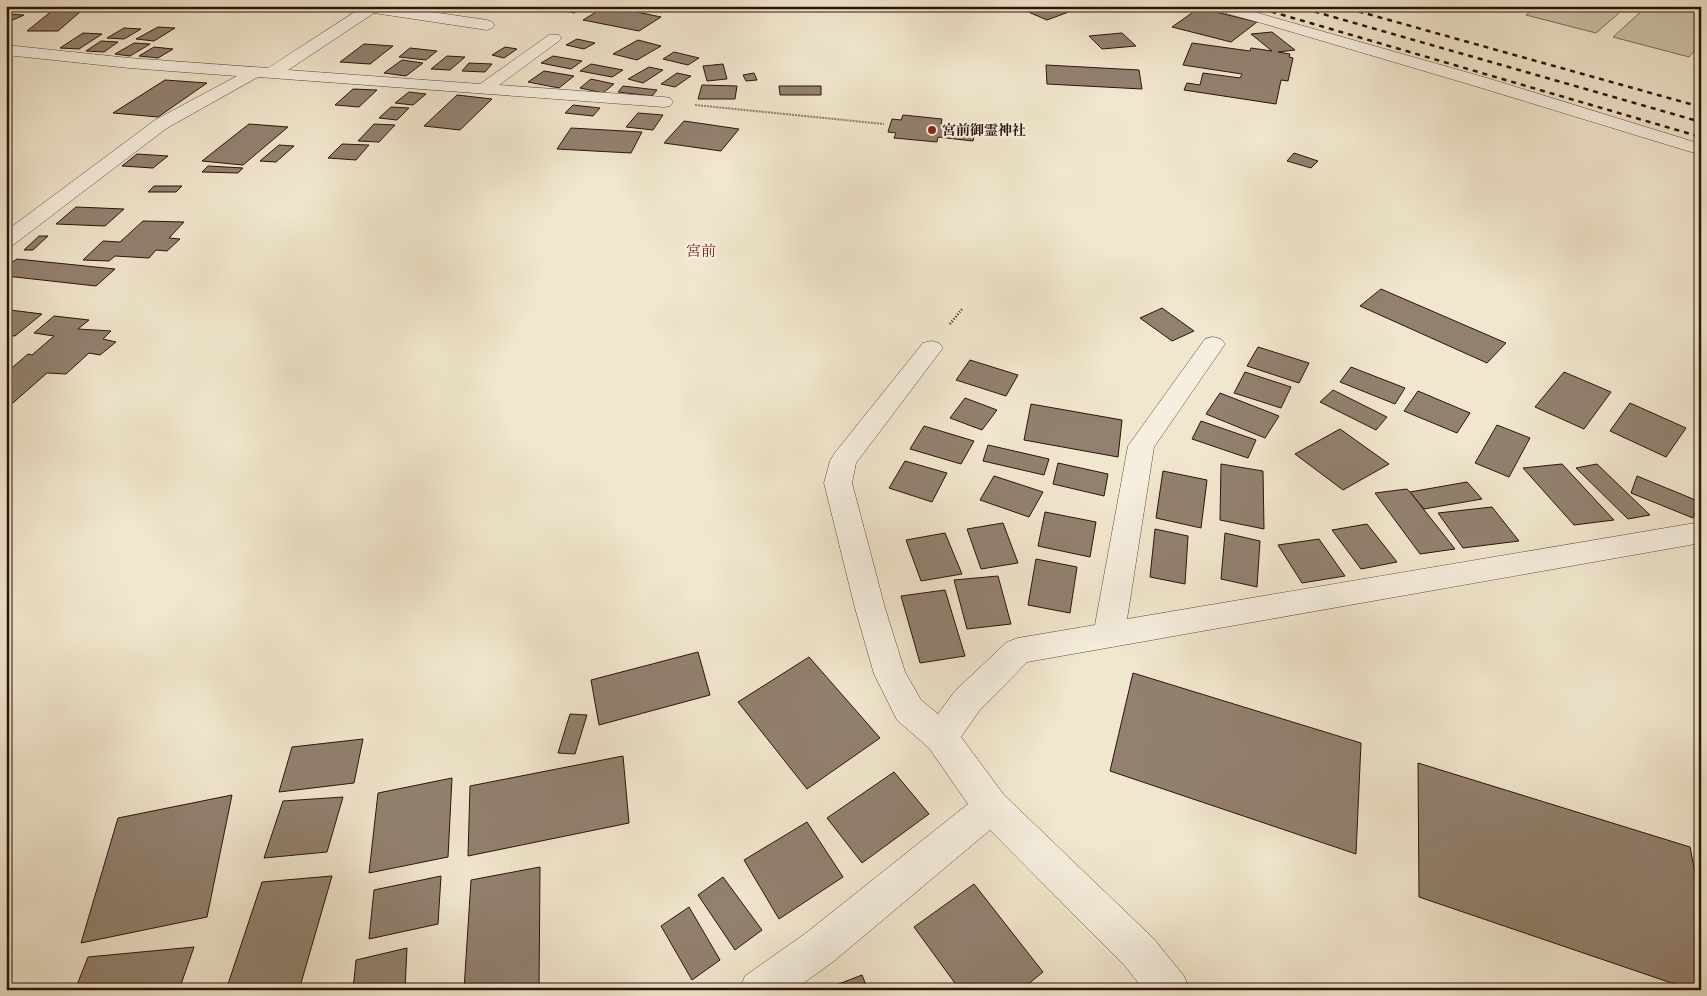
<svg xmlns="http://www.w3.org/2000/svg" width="1707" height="996" font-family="'Libre Caslon Text','Noto Serif JP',serif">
  <rect width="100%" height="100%" fill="#f1e7ce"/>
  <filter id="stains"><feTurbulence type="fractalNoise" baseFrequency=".004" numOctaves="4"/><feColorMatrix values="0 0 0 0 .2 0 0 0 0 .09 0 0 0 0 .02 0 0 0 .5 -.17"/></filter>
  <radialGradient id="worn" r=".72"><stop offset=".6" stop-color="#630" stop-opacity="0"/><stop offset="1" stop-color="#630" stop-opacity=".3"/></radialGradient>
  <g fill="#cfc3ad" stroke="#7d6b5c">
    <polygon points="1538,6 1627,6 1596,33 1526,15"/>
    <polygon points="1647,6 1677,6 1701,12 1701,44 1689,57 1613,37"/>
  </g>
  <g fill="#928170" stroke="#2b130a">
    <polygon points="58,6 87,6 58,31 27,31"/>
    <polygon points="551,6 585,6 586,7 574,13 549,7"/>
    <polygon points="606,6 608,6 661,17 639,31 583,20"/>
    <polygon points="1039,6 1085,6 1047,20 1026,11"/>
    <polygon points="1199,8 1257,22 1231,42 1172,27"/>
    <polygon points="9,14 24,15 6,23 6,15"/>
    <polygon points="158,27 175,28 154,41 136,39"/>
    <polygon points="124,28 141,29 124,39 107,38"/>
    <polygon points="1272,32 1295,50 1278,52 1290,54 1289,57 1293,58 1288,81 1281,80 1276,104 1184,90 1187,83 1200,85 1203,73 1240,78 1242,74 1183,65 1192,43 1250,51 1251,48 1272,51 1251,34"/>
    <polygon points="83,33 102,34 79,49 60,48"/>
    <polygon points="1122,33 1136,46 1102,49 1089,36"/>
    <polygon points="577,39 595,43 584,49 566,45"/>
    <polygon points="638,40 661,46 637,60 613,54"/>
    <polygon points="101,41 118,42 104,52 86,51"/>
    <polygon points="134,43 150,44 130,56 115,54"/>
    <polygon points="364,44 393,46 370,64 340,62"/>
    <polygon points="154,47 173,49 158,58 139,56"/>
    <polygon points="505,47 517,49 504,58 492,55"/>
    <polygon points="410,48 437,51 426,60 399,57"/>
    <polygon points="674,52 699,58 688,65 663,59"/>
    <polygon points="447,56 465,57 450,70 431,69"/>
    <polygon points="553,56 582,61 571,69 541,63"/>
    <polygon points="402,60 423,63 406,76 384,73"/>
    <polygon points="469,63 492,64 485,72 462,71"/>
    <polygon points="591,64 623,70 612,77 580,71"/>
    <polygon points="723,64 727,79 707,81 703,66"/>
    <polygon points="1046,65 1139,70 1142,89 1047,84"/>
    <polygon points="649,67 663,70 643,83 628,79"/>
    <polygon points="544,71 574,76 559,88 528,82"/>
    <polygon points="677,73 691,76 675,87 661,84"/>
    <polygon points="754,73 757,80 746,81 743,75"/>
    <polygon points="591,79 614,84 603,93 580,88"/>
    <polygon points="165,80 207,83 158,117 113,113"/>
    <polygon points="702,85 737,86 735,99 698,99"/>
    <polygon points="623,86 657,90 652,96 618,92"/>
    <polygon points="779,86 821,86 821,95 780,95"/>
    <polygon points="353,89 377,90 359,107 335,105"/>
    <polygon points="409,92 426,94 413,105 395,103"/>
    <polygon points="457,95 492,99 460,130 424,126"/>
    <polygon points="573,105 600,108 593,116 565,113"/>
    <polygon points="391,107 409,108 397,120 379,118"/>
    <polygon points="638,113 663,115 653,130 626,127"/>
    <polygon points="903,115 942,119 941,124 976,128 973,141 938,137 937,142 894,138 896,133 888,132 892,119 901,120"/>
    <polygon points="684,121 739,129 721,151 664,143"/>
    <polygon points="249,124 288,127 243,165 202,161"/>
    <polygon points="374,124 395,125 379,142 358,141"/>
    <polygon points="571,128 642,132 631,153 557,149"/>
    <polygon points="342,144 369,145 356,160 328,158"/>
    <polygon points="279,145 294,146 276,162 260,161"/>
    <polygon points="1294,153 1318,161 1311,168 1287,161"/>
    <polygon points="137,154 168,156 153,168 122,166"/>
    <polygon points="208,166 243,168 238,173 202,172"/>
    <polygon points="154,186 182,186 176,192 148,192"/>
    <polygon points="76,207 124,209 105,226 56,224"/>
    <polygon points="143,221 184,222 169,238 180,239 167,251 156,250 149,258 115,256 109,261 83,260 103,241 120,242"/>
    <polygon points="39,236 48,236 33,250 24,250"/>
    <polygon points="17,259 115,269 96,286 6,276 6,266"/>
    <polygon points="1381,289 1506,343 1487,363 1360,306"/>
    <polygon points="1162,308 1194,331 1172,341 1140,318"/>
    <polygon points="10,310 42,314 15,336 6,335 6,313"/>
    <polygon points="54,316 89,320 78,329 111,331 103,339 116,342 100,355 89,353 66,374 47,373 6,409 6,373 28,354 32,355 54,336 34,333"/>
    <polygon points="1258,347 1309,363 1299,383 1247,366"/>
    <polygon points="970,360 1018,375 1006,396 956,380"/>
    <polygon points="1351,367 1405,388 1395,404 1340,382"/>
    <polygon points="1245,372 1291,387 1281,408 1234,393"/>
    <polygon points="1564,372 1611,392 1584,429 1535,407"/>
    <polygon points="1333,390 1387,417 1376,430 1320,402"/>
    <polygon points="1418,391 1470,413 1457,433 1404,411"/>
    <polygon points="1220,393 1279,416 1265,438 1206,414"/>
    <polygon points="965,398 997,410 982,430 950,418"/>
    <polygon points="1630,403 1686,428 1666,457 1610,431"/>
    <polygon points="1031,404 1122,420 1118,457 1024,440"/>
    <polygon points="1201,421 1256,440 1248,458 1192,439"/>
    <polygon points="1497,425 1530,438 1509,477 1475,463"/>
    <polygon points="924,426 974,441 961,464 910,449"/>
    <polygon points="1340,429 1389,464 1343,490 1295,454"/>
    <polygon points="988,445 1049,459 1044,475 983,461"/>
    <polygon points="905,461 947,473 932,502 889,488"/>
    <polygon points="1058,463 1108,474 1104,496 1053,484"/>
    <polygon points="1221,464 1263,471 1264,529 1220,520"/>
    <polygon points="1562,464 1614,520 1574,525 1523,468"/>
    <polygon points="1597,464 1650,515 1628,519 1576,468"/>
    <polygon points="1163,471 1207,480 1201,528 1156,518"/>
    <polygon points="994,476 1043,492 1029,517 980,500"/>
    <polygon points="1637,476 1698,501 1693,518 1631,493"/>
    <polygon points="1467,482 1482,499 1424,509 1410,492"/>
    <polygon points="1407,489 1410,492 1455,549 1420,554 1375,493"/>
    <polygon points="1492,507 1519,541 1463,548 1438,513"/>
    <polygon points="1045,512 1096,522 1090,557 1038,546"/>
    <polygon points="1003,523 1018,563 981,569 967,529"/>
    <polygon points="1367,524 1397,562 1361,569 1332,530"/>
    <polygon points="1155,529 1188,536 1185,584 1150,577"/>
    <polygon points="945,533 962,574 921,581 906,540"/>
    <polygon points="1225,533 1260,541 1257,587 1221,579"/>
    <polygon points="1319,539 1345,576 1302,583 1278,545"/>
    <polygon points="1036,559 1077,567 1070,613 1028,605"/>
    <polygon points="998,576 1011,624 967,629 954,580"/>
    <polygon points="945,590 965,656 920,663 901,596"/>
    <polygon points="698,652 710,695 599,725 591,680"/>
    <polygon points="809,657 880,738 807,789 738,702"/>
    <polygon points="1133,673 1361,743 1356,854 1110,771"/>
    <polygon points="570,714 587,715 575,754 558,753"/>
    <polygon points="363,739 354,783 279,792 292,747"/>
    <polygon points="623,756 629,823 468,856 470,786"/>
    <polygon points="1418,763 1690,847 1701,903 1701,990 1692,990 1419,897"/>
    <polygon points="894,772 929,814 862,863 827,818"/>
    <polygon points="452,778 448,857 369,873 378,793"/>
    <polygon points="232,795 207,917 81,943 118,818"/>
    <polygon points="343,797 327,852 264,858 283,801"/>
    <polygon points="807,822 843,877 779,919 744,860"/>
    <polygon points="540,867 539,990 464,990 471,880"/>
    <polygon points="332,876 299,990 226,990 262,882"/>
    <polygon points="441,876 438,924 369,939 374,890"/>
    <polygon points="723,877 762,930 735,950 698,895"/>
    <polygon points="974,884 1043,972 1021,990 960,990 914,927"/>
    <polygon points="689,907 720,960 692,980 661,926"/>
    <polygon points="194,947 179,990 75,990 88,957"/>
    <polygon points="407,948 405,990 353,990 356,960"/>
    <polygon points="862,975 868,990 823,990"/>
  </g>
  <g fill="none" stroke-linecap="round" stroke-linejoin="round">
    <g stroke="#5c483b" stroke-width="1">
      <g id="minor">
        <polygon points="364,6 390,6 487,20 492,22 495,25 492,28 487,30 374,13 288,70 480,84 549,35 559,35 562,38 559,41 499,85 664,97 670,98 673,102 670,106 664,107 258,77 167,128 13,245 6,247 6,231 155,120 237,76 129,68 6,55 6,45 129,58 268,68"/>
        <polygon points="1199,6 1233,6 1487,78 1701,144 1701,155 1475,86 1265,24 1218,11 1201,9"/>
        <polygon points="1213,337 1221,339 1225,344 1154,447 1127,619 1701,522 1701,543 1027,662 979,711 961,737 1004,795 1153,938 1184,976 1190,990 1144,990 1125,966 990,830 834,961 794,990 739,990 745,976 806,933 968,804 929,748 897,720 874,674 855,608 824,483 830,461 834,454 923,343 931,341 939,343 943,348 939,353 856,463 852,483 885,608 905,672 921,700 938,714 955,691 1007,642 1018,638 1095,625 1128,446 1205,339"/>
      </g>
    </g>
    <polyline stroke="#2b130a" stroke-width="2" stroke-dasharray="0.5 1" stroke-linecap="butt" points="695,105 884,124"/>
    <polyline stroke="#2b130a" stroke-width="2.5" stroke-dasharray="1 2" stroke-linecap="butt" points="950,324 962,309"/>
    <use href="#minor" fill="#f6efdf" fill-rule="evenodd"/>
    <g stroke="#2b130a" stroke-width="2.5" stroke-dasharray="5 5" stroke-linecap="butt">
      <polyline points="1252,6 1701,137"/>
      <polyline points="1295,6 1701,122"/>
      <polyline points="1339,6 1701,107"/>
    </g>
  </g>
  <circle fill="#8f2418" stroke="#f6efdf" stroke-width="2" cx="932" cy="130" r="5"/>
  <g text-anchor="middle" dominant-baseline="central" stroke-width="4.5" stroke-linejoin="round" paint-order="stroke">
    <g font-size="14" font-weight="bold" fill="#2b130a" stroke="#f6efdf" text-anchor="start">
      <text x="942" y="130">宮前御霊神社</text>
    </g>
    <g font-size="15" fill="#7a1f14" stroke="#f6efdf">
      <text x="701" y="250">宮前</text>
    </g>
  </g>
  <rect width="1707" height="996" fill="none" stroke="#f1e7ce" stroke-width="25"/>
  <rect x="8" y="8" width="1692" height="981" fill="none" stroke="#2b130a" stroke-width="2.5"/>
  <rect x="12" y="12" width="1682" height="971" fill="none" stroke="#2b130a"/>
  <rect width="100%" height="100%" filter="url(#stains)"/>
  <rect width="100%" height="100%" fill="url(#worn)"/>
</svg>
